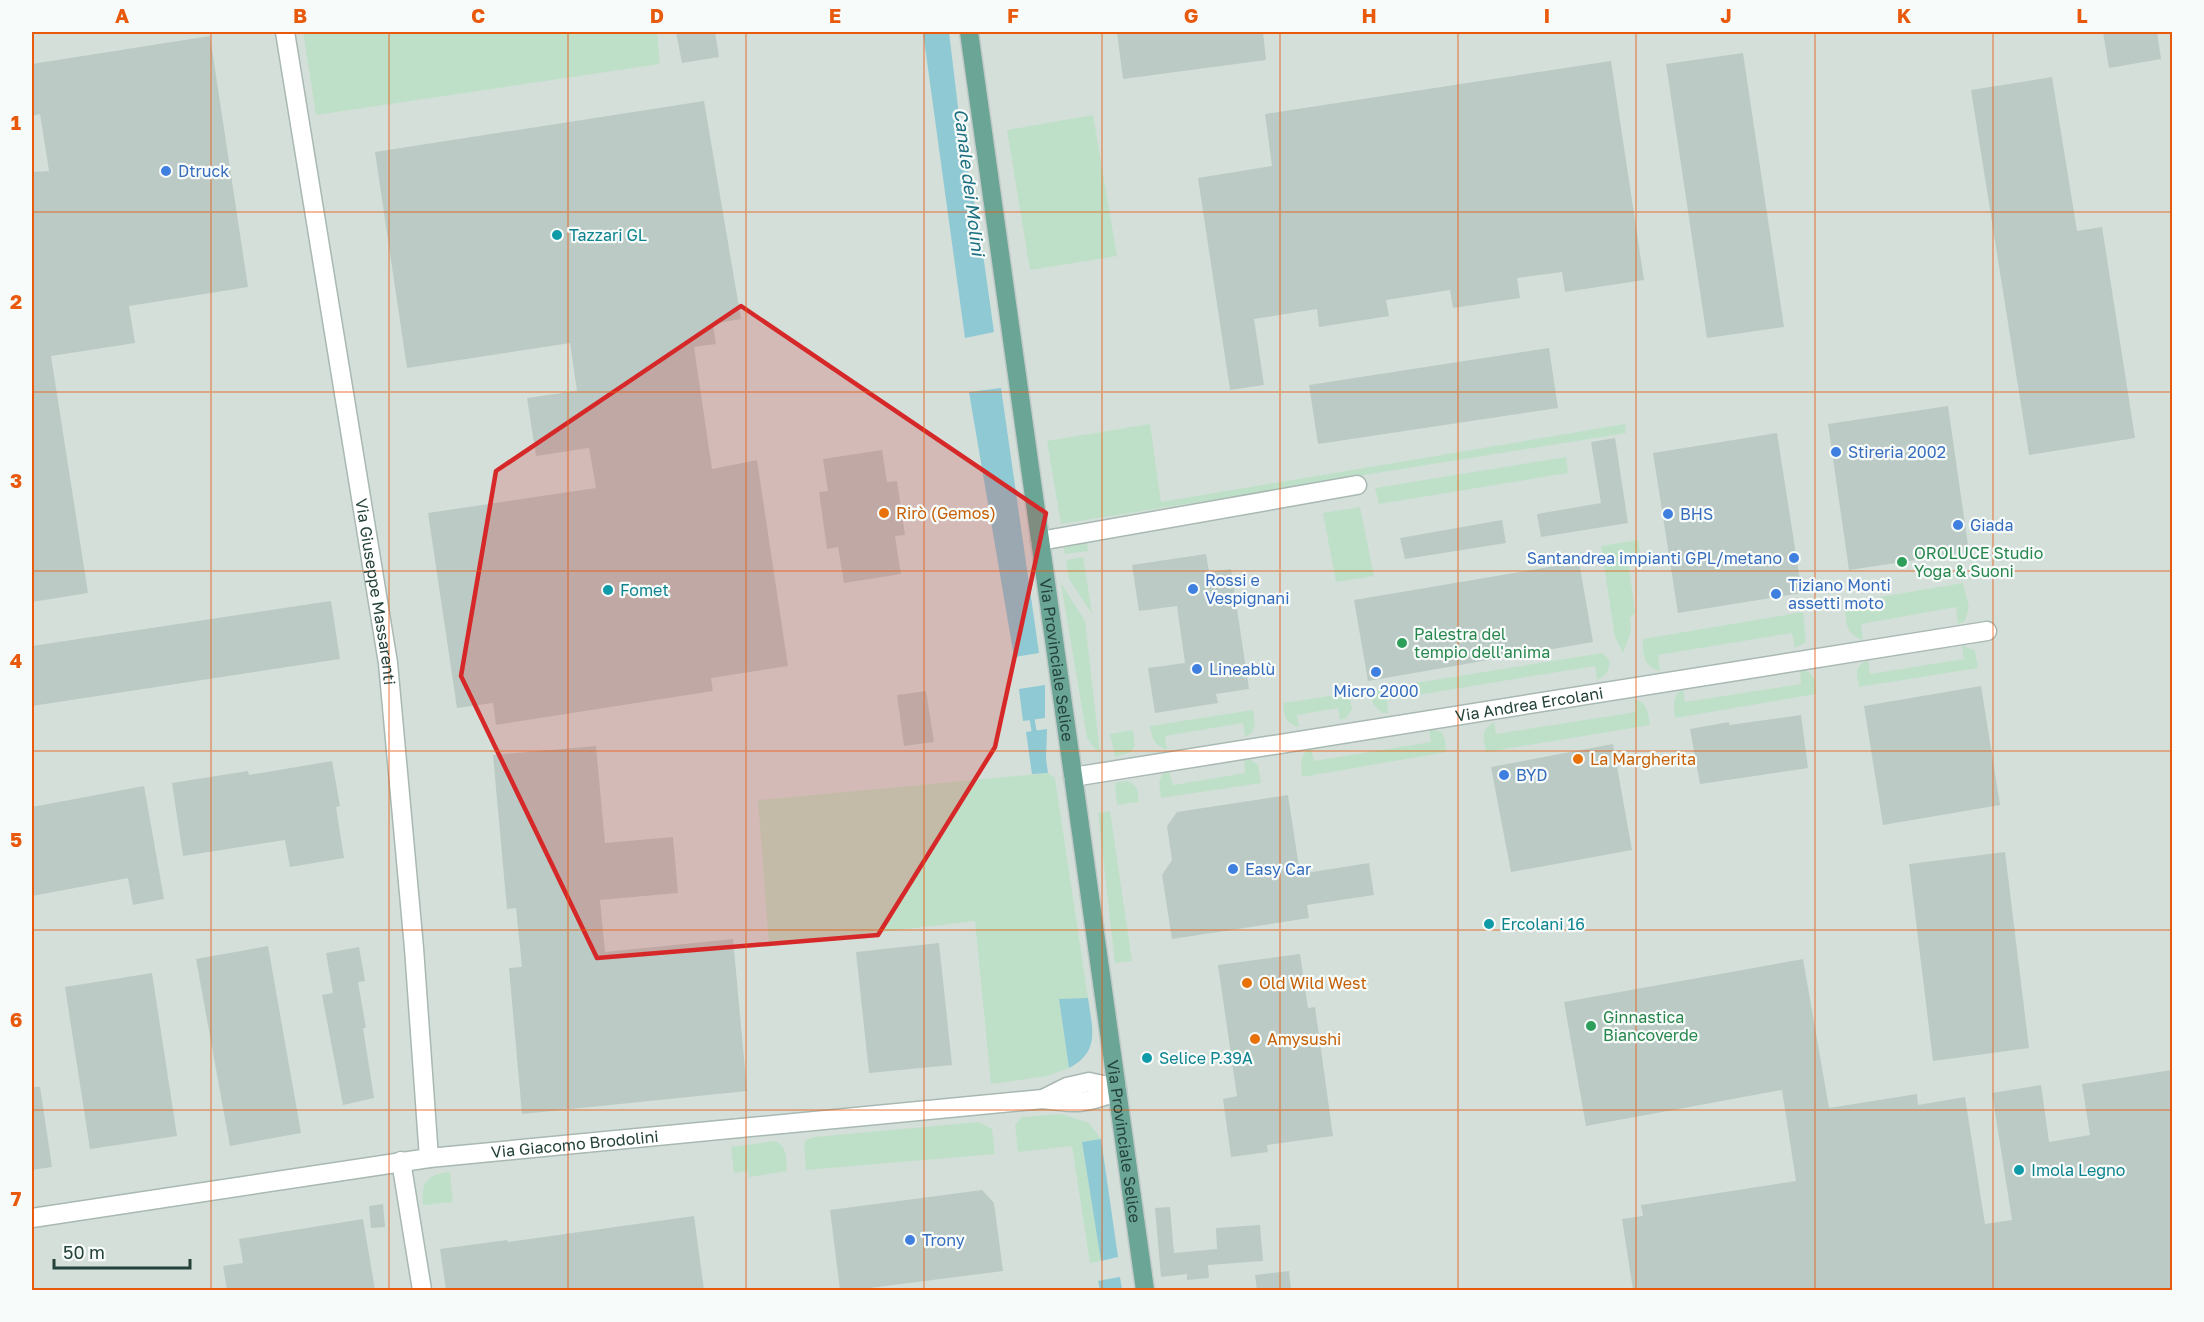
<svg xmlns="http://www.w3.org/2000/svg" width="2204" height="1322" font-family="'Golos Text',sans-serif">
  <rect width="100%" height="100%" fill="#e6efeb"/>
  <rect fill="#d4dfda" x="32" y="32" width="2140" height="1258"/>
  <g fill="#bfe0c8">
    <polygon points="303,32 657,32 660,64 316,115"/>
    <polygon points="1093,115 1117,256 1030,270 1007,130"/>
    <polygon points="1150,424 1161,502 1625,424 1626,433 1061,524 1047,441"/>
    <polygon points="1566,457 1568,473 1379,504 1375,488"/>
    <polygon points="1360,507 1374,576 1336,582 1323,513"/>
    <polygon points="1638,540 1641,558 1628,560 1635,613 1630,618 1631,632 1623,653 1615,637 1601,546"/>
    <polygon points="1087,541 1088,551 1065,554 1063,545"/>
    <polygon points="1083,557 1092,614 1069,579 1066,560"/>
    <polygon points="1061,583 1085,621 1100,753 1094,748 1087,738"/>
    <path d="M1963,583L1969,608L1965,621L1958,624L1956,607L1861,624L1863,640C1844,634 1846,620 1845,603Z"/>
    <path d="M1803,612L1806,642L1795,648L1792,633L1658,655L1660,671C1644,667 1642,654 1643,639Z"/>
    <path d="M1962,645L1975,651L1978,668L1859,687C1857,673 1853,667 1868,660L1870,674L1964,659Z"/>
    <path d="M1602,653L1609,659C1610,670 1607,675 1597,680L1595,666L1387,700L1388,713H1382L1373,704L1371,690Z"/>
    <path d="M1800,670C1815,671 1815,681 1816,694L1675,718C1674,706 1671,696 1683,689L1685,702L1801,684Z"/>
    <path d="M1349,693L1352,709L1346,718L1340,720L1338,708L1297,715L1299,727C1285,724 1284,716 1283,703Z"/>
    <path d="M1634,700C1648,701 1648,714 1650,725L1486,752C1483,737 1480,731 1494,722L1496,734L1636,712Z"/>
    <path d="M1253,710L1255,724L1252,733L1245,737L1243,723L1165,736L1167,750C1154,745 1152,739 1150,726Z"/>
    <path d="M1429,729L1441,732L1445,739L1446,752L1302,777C1301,764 1299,755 1311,748L1314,761L1431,742Z"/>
    <polygon points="1133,730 1135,746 1131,752 1115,757 1110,734"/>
    <polygon points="1244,759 1251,760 1258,765 1261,783 1161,798 1159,783 1162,774 1169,771 1173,785 1245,773"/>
    <polygon points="1048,773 1055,778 1088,998 1059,1000 1069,1068 1047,1076 991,1084 975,921 769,945 758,800"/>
    <path d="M1127,781C1138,785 1138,791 1139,802L1117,805L1115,783Z"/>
    <polygon points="1110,811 1132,961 1115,963 1098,813"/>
    <polygon points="1061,1114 1089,1123 1101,1139 1082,1143 1101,1261 1090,1263 1072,1146 1018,1152 1015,1125 1022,1117"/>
    <polygon points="979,1122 992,1129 995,1154 806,1170 804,1146 806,1140 814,1137"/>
    <path d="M774,1141C788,1145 786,1159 787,1171L749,1177L748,1171L734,1173L731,1147Z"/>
    <path d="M450,1172L453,1202L423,1205C421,1181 427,1175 450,1172Z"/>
  </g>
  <g fill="#8ec9d4">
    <polygon points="923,32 949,32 961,132 980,233 994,332 965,338"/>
    <polygon points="1001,388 1039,653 1014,657 969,392"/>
    <polygon points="1045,685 1045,718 1023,721 1019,689"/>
    <polygon points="1047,729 1046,759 1048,773 1032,774 1026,732"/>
    <path d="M1088,998C1092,1028 1101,1051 1069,1068L1059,999Z"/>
    <polygon points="1101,1139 1118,1257 1101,1261 1082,1142"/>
    <polygon points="1120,1277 1122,1290 1100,1290 1098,1281"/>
  </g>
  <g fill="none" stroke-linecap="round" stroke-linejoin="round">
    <polyline stroke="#8ec9d4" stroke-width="5" points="1031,713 1035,736"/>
  </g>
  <g fill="#bbcac4">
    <polygon points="676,32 715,32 719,57 682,63"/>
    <polygon points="1117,32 1263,32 1266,60 1123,79"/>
    <polygon points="2103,32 2157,32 2161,59 2109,68"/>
    <polygon points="210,36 248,287 129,306 135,343 51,356 88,593 32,602 32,172 49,171 40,114 32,116 32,64"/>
    <polygon points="1743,53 1784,327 1707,338 1666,64"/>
    <polygon points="1611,61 1644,280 1565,292 1562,272 1517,278 1520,298 1453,308 1450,290 1386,300 1389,316 1319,327 1317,309 1254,319 1264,385 1230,390 1198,178 1272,166 1265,114"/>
    <polygon points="2052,77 2077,231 2102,227 2135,438 2029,455 1971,90"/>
    <polygon points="704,101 741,319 713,324 716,344 694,347 712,469 757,460 788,666 711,678 713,691 496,725 493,703 457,708 428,513 596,488 589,448 536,456 527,398 577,391 570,343 407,368 375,152"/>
    <polygon points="1549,348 1558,408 1318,444 1309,385"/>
    <polygon points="1948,406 1969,552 1849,570 1828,424"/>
    <polygon points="1777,433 1802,593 1678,613 1653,453"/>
    <polygon points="1615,438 1628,523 1541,537 1537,514 1601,503 1591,442"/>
    <polygon points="882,450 887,482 897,481 905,535 895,536 901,574 844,583 838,547 827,549 819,492 828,491 823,459"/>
    <polygon points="1502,520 1506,543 1405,559 1400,538"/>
    <polygon points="1206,554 1209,572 1231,569 1249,689 1216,694 1218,703 1155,713 1148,668 1185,663 1177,606 1139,611 1132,565"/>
    <polygon points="1579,562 1593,642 1368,681 1354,600"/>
    <polygon points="331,601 340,659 32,706 32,646"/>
    <polygon points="1981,686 2000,805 1883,825 1864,706"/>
    <polygon points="926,691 934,742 904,746 897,695"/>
    <polygon points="1801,715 1808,768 1700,784 1690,729 1729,722 1729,725"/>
    <polygon points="1613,744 1632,850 1511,872 1491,767"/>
    <polygon points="596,746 605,843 673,837 678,893 600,900 605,952 733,939 747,1091 522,1114 509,968 522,967 516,908 507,909 493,755"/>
    <polygon points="332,761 340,806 336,807 344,858 290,867 285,840 183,856 172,783 248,771 249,775"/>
    <polygon points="144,786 164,899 133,905 128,878 32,896 32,807"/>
    <polygon points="1288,795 1300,874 1369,863 1374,895 1307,905 1309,918 1172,939 1162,875 1172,860 1167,826 1177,812"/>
    <polygon points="2005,852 2029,1048 1933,1061 1909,864"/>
    <polygon points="939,943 952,1065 869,1073 856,952"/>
    <polygon points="268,946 301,1133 230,1146 196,959"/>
    <polygon points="359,947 365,981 358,982 366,1028 363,1028 374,1098 343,1105 322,995 333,993 326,953"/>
    <polygon points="1300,954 1308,1008 1315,1007 1333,1136 1267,1145 1268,1152 1231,1157 1223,1099 1237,1096 1218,965"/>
    <polygon points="1803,959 1829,1108 1917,1094 1918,1105 1965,1097 1985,1224 2012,1220 1992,1093 2041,1085 2049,1142 2090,1135 2082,1084 2172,1070 2172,1290 1633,1290 1622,1219 1643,1216 1641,1205 1796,1181 1782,1090 1586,1126 1564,1002"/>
    <polygon points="152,973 177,1136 90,1149 65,987"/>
    <polygon points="32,1087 40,1087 52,1167 32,1170"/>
    <polygon points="982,1190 994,1203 1003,1271 854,1290 840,1290 830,1210"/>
    <polygon points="383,1204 385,1227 371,1228 369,1206"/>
    <polygon points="1170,1207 1174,1253 1217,1249 1216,1228 1260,1225 1263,1261 1208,1265 1209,1278 1187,1280 1187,1274 1161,1277 1155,1208"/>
    <polygon points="694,1216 704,1290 446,1290 440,1249 507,1240 508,1242"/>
    <polygon points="363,1219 375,1290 227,1290 223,1266 243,1263 239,1239"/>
    <polygon points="1289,1271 1291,1290 1257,1290 1255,1275"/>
  </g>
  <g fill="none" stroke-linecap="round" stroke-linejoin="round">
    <g stroke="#a8b8b2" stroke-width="21">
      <g id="minor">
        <path id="s1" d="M285,32L388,663L414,948L429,1158"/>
        <polyline points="1040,541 1357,485"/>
        <path id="s2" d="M1073,777L1987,631"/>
        <polyline points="1043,1099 1067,1087 1089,1082 1117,1088"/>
        <polyline points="401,1161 422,1290"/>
        <path id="s3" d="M32,1218L429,1158L1043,1099C1075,1104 1086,1104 1117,1091"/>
      </g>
    </g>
    <g stroke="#c2cac8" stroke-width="21">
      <g id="major">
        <path id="s4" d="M969,32L1145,1290"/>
      </g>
    </g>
    <use href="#minor" stroke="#fff" stroke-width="18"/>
    <use href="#major" stroke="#6aa596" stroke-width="18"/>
  </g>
  <path fill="#d62828" fill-opacity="0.2" stroke="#d62828" stroke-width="4.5" stroke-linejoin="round" d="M741,306L1046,513L995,747L878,935L597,958L461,676L496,471Z"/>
  <path fill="none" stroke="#e8590c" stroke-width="1.5" stroke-opacity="0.55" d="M211,32V1290M389,32V1290M568,32V1290M746,32V1290M924,32V1290M1102,32V1290M1280,32V1290M1458,32V1290M1636,32V1290M1815,32V1290M1993,32V1290M32,212H2172M32,392H2172M32,571H2172M32,751H2172M32,930H2172M32,1110H2172"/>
  <g fill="#3f7fe0" stroke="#f7fbf9" stroke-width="2">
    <circle cx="166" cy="171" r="6"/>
    <circle cx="1836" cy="452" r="6"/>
    <circle cx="1668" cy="514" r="6"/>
    <circle cx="1958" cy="525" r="6"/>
    <circle cx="1794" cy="558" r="6"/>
    <circle cx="1193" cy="589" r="6"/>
    <circle cx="1776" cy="594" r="6"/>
    <circle cx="1197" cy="669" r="6"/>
    <circle cx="1376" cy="672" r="6"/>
    <circle cx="1504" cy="775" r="6"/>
    <circle cx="1233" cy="869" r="6"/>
    <circle cx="910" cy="1240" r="6"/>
  </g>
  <g fill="#0f9aa8" stroke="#f7fbf9" stroke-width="2">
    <circle cx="557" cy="235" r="6"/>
    <circle cx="608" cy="590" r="6"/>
    <circle cx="1489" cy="924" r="6"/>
    <circle cx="1147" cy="1058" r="6"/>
    <circle cx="2019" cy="1170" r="6"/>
  </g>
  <g fill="#e8710a" stroke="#f7fbf9" stroke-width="2">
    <circle cx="884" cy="513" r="6"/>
    <circle cx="1578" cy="759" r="6"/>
    <circle cx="1247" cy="983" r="6"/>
    <circle cx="1255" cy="1039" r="6"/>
  </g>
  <g fill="#2e9e5b" stroke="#f7fbf9" stroke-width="2">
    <circle cx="1902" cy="562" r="6"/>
    <circle cx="1402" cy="643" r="6"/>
    <circle cx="1591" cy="1026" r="6"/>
  </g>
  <g text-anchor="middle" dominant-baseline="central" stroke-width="4.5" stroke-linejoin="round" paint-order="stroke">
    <g font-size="16" fill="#366cbe" stroke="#f7fbf9" text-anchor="start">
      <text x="178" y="171">Dtruck</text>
      <text x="1848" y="452">Stireria 2002</text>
      <text x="1680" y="514">BHS</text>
      <text x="1970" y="525">Giada</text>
      <text x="1782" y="558" text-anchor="end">Santandrea impianti GPL/metano</text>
      <text x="1205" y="580">Rossi e<tspan x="1205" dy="18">Vespignani</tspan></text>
      <text x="1788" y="585">Tiziano Monti<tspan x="1788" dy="18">assetti moto</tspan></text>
      <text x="1209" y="669">Lineablù</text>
      <text x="1376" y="691" text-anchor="middle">Micro 2000</text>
      <text x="1516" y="775">BYD</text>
      <text x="1245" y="869">Easy Car</text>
      <text x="922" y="1240">Trony</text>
    </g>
    <g font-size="16" fill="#0d838f" stroke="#f7fbf9" text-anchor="start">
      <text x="569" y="235">Tazzari GL</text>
      <text x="620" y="590">Fomet</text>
      <text x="1501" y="924">Ercolani 16</text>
      <text x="1159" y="1058">Selice P.39A</text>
      <text x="2031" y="1170">Imola Legno</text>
    </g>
    <g font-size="16" fill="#c56008" stroke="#f7fbf9" text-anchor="start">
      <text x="896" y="513">Rirò (Gemos)</text>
      <text x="1590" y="759">La Margherita</text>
      <text x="1259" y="983">Old Wild West</text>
      <text x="1267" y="1039">Amysushi</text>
    </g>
    <g font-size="16" fill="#27864d" stroke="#f7fbf9" text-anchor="start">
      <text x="1914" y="553">OROLUCE Studio<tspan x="1914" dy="18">Yoga &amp; Suoni</tspan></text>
      <text x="1414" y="634">Palestra del<tspan x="1414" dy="18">tempio dell'anima</tspan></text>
      <text x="1603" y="1017">Ginnastica<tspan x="1603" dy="18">Biancoverde</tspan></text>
    </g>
    <g font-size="16" fill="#24423a" stroke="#f7fbf9">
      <text stroke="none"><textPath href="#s1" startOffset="567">Via Giuseppe Massarenti</textPath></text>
      <text stroke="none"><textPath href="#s4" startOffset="634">Via Provinciale Selice</textPath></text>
      <text stroke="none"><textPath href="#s2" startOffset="462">Via Andrea Ercolani</textPath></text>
      <text stroke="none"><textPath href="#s4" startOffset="1120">Via Provinciale Selice</textPath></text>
      <text stroke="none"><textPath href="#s3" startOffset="548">Via Giacomo Brodolini</textPath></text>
    </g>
    <g font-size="18" font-style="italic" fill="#1c6f80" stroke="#f7fbf9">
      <text transform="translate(970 182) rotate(83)">Canale dei Molini</text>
    </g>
  </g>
  <rect width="2204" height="1322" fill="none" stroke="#f7fbf9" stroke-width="66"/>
  <path d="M54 1259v9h136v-9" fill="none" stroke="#24423a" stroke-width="3"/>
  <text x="63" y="1259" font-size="18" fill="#24423a" stroke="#f7fbf9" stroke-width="4.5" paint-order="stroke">50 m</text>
  <rect x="33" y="33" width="2138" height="1256" fill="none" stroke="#e8590c" stroke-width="2"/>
  <g font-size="20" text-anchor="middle" font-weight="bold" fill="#e8590c">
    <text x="122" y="23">A</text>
    <text x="300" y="23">B</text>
    <text x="478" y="23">C</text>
    <text x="657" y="23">D</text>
    <text x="835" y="23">E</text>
    <text x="1013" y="23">F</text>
    <text x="1191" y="23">G</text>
    <text x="1369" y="23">H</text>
    <text x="1547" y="23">I</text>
    <text x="1726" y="23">J</text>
    <text x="1904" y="23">K</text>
    <text x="2082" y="23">L</text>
    <text x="16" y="130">1</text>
    <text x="16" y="309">2</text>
    <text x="16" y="488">3</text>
    <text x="16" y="668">4</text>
    <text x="16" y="847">5</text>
    <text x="16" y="1027">6</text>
    <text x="16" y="1206">7</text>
  </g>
</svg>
